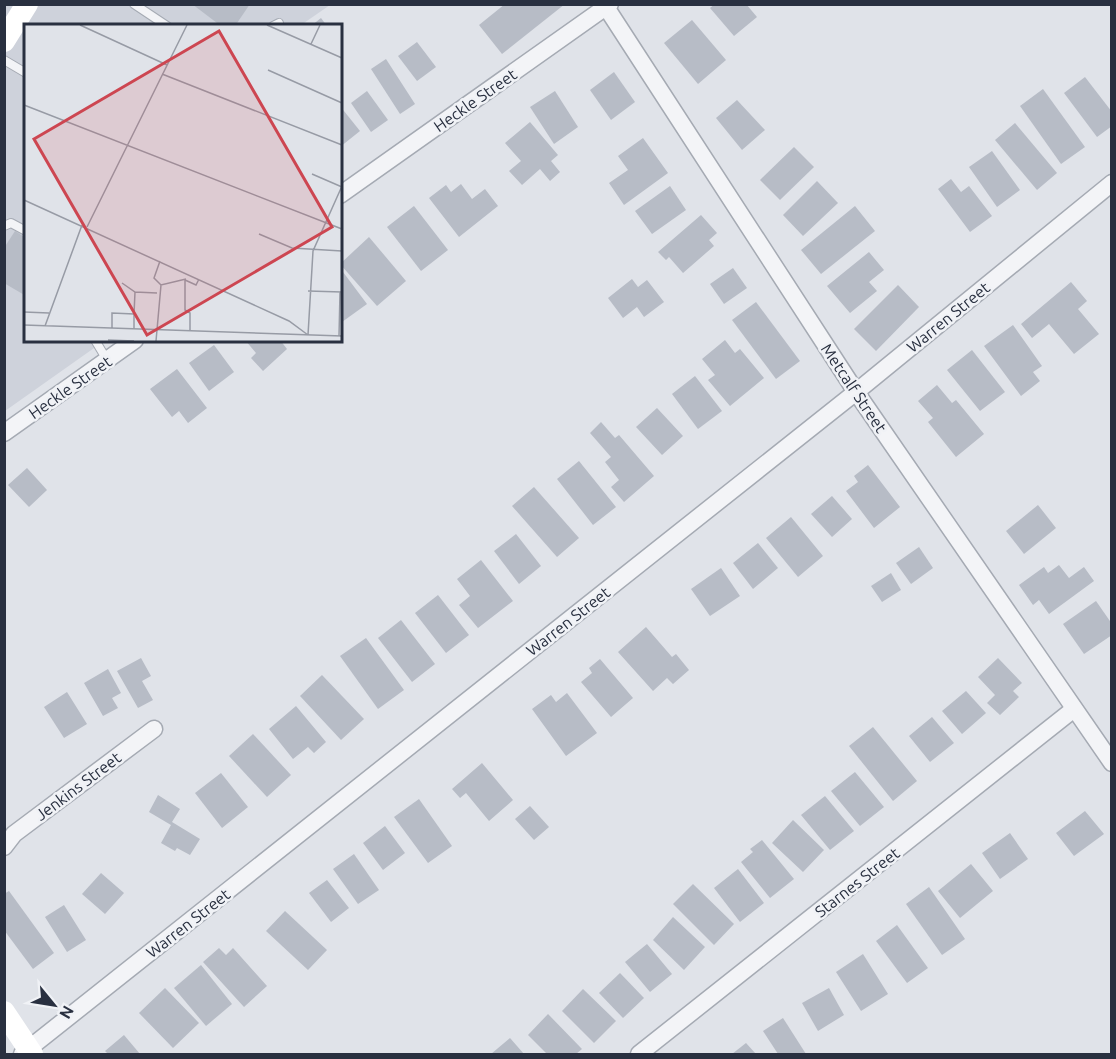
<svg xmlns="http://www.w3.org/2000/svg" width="1116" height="1059" font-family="Ubuntu,sans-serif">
  <rect width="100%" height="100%" fill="#e0e3e9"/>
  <polygon fill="#ced2db" points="5,5 330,5 301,25 26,26 26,340 104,341 5,411"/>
  <g fill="#b7bcc6">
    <polygon points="192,4 250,4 235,26 221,26"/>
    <polygon points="505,4 565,4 502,54 479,25"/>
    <polygon points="715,4 746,4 757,17 734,36 710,8"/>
    <polygon points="321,18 327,26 311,26"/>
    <polygon points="692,20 726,60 698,84 664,43"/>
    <polygon points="417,42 436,67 417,81 398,56"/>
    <polygon points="386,59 415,104 400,114 371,69"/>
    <polygon points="614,72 635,102 611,120 590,90"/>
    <polygon points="1085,77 1112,112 1112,126 1097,137 1064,93"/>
    <polygon points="1043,89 1085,147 1061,164 1020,106"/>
    <polygon points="367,91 388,120 371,132 351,103"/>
    <polygon points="555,91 578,127 554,144 530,107"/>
    <polygon points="737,100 765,130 742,150 716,118"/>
    <polygon points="340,106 360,131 340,147"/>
    <polygon points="530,122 558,155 551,161 560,172 550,181 540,169 522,185 509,171 521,161 505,143"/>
    <polygon points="1015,123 1057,173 1037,190 995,140"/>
    <polygon points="643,138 668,173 624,205 609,183 628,170 618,156"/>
    <polygon points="794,147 814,167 780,200 760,180"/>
    <polygon points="992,151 1020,190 997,207 969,167"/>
    <polygon points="951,179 961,192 969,186 992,216 970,232 938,189"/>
    <polygon points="817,181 838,203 803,236 783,215"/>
    <polygon points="461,184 472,199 485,189 498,206 459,237 429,198 446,185 451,192"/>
    <polygon points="670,186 686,210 652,234 635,211"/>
    <polygon points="414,206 448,250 421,271 387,227"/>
    <polygon points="855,206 875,231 821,274 801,250"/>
    <polygon points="701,215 717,233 709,240 714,246 683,273 669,257 666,260 658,252"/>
    <polygon points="15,231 26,238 26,296 4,283 4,248"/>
    <polygon points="369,237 406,281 377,306 340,264"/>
    <polygon points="869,252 884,270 869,282 877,291 850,313 827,286"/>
    <polygon points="340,268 367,304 342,322 340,321"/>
    <polygon points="733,268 747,288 724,304 710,284"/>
    <polygon points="632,279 638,287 647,280 664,302 644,317 637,307 623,318 608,298"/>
    <polygon points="1071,282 1087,301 1078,309 1099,334 1074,354 1049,324 1032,338 1021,324"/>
    <polygon points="898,285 919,307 876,351 854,329"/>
    <polygon points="756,302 800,361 776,379 732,320"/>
    <polygon points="1013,325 1042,366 1033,372 1040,381 1021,396 984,346"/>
    <polygon points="245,340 280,340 287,349 263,371 251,358 256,353"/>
    <polygon points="725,340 735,353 740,349 764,378 730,406 708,380 715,375 702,359"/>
    <polygon points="214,345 234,372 209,391 189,363"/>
    <polygon points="972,350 1005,392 980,411 947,370"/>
    <polygon points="177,369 207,408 188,423 179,411 172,417 150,389"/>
    <polygon points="695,376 722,411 698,429 672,394"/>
    <polygon points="937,385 952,403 956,400 984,434 956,457 928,422 933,418 918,401"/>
    <polygon points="657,408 683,436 662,455 636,427"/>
    <polygon points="601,422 615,438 619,435 654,476 624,502 611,487 619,480 605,462 611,457 590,433"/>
    <polygon points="579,461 616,507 593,525 557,479"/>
    <polygon points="868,465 900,507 874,528 846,491 858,482 854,476"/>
    <polygon points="27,468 47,490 29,507 8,485"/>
    <polygon points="534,487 579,538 557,557 512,506"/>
    <polygon points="832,496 852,519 832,537 811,514"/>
    <polygon points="1038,505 1056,528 1024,554 1006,531"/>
    <polygon points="791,517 823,556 798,577 766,538"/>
    <polygon points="516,534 541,566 519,584 494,551"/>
    <polygon points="758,543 778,568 753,589 733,563"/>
    <polygon points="919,547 933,568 911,584 896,563"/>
    <polygon points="481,560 513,601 478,628 459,605 470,596 457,579"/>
    <polygon points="1059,565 1069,578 1084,567 1094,581 1049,614 1039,600 1033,605 1019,585 1044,567 1048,573"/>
    <polygon points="721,568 740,596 710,616 691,589"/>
    <polygon points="891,573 901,590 882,602 871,586"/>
    <polygon points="438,595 469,635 446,653 415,613"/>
    <polygon points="1096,601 1112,624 1112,635 1084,654 1063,624"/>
    <polygon points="401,620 435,664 412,682 378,638"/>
    <polygon points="646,627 672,657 676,654 689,670 673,684 667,678 653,691 618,652"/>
    <polygon points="366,638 404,690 378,709 340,656"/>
    <polygon points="141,658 151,676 142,681 153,700 138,708 117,671"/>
    <polygon points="998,658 1022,683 1013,691 1019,697 1000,715 987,703 995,695 978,677"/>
    <polygon points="600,659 633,698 611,717 581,682 592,673 589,668"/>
    <polygon points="108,669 121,693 112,698 118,708 103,716 84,683"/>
    <polygon points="322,675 364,719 341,740 300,696"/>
    <polygon points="966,691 986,713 962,734 942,711"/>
    <polygon points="67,692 87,724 64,738 44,707"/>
    <polygon points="567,693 597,733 566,756 532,709 551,695 556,702"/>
    <polygon points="296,706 326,742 314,753 308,747 293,759 269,729"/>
    <polygon points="932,717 954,743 930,762 909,736"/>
    <polygon points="873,727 917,781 893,801 849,746"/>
    <polygon points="253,734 291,775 267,797 229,756"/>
    <polygon points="482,763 513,800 489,821 466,793 460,798 452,789"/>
    <polygon points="855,772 884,807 860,826 831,791"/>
    <polygon points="221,773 248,807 222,828 195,793"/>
    <polygon points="158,795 180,809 172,822 200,839 190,855 177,848 175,851 161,843 171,825 149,812"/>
    <polygon points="825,796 854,831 830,850 801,815"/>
    <polygon points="419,799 452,846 428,863 394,817"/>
    <polygon points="530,806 549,827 534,840 515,819"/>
    <polygon points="1085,811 1104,834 1074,856 1056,833"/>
    <polygon points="793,820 824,850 803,872 772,843"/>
    <polygon points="385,826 405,853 383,870 363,843"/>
    <polygon points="1010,833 1028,859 1000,879 982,853"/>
    <polygon points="762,840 794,879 770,898 741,862 753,852 750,849"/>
    <polygon points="354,854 379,890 358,904 333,869"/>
    <polygon points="971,864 993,891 960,918 938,891"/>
    <polygon points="738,869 764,903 740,922 714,888"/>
    <polygon points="101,873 124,893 105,914 82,894"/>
    <polygon points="327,880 349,908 331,922 309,893"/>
    <polygon points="693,884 734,924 714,945 673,904"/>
    <polygon points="929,887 965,939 942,955 906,904"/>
    <polygon points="9,891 54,953 33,969 4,930 4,894"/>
    <polygon points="64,905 86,940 67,952 45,917"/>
    <polygon points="285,911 327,950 308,970 266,931"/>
    <polygon points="673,917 705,947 684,970 653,940"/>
    <polygon points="897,925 928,968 907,983 876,941"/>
    <polygon points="647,944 672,974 650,992 625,962"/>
    <polygon points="219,948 226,955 233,948 267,986 244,1007 203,962"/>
    <polygon points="863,954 888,994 861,1011 836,972"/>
    <polygon points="201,965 232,1004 206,1026 174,988"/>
    <polygon points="620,973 644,998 623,1018 599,993"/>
    <polygon points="165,988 199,1023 173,1048 139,1013"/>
    <polygon points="829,988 844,1015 818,1031 802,1003"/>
    <polygon points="583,989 616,1021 594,1043 562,1011"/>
    <polygon points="548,1014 582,1049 576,1054 547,1054 528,1035"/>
    <polygon points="783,1018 806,1054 778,1054 763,1031"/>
    <polygon points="124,1035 140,1054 108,1054 105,1051"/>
    <polygon points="510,1038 524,1054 491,1054"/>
    <polygon points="746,1043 756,1054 732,1054"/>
  </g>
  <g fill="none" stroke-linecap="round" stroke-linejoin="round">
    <g stroke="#a5aab3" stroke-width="10">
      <g id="lane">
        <polyline points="134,4 167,26"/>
        <polyline points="273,26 279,23"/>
        <polyline points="4,60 26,73"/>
        <polyline points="4,226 11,223 26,231"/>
        <polyline points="95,340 107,360"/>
      </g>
    </g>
    <g stroke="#a5aab3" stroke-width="19">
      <g id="street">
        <polyline points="606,7 856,392 1112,763"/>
        <polyline points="340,195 610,4"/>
        <polyline points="4,433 135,340"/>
        <polyline points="4,847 14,834 154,729"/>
        <polyline points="22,1054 856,392 1112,183"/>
        <polyline points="639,1054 1074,709"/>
      </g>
    </g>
    <use href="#lane" stroke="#f3f4f7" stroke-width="8"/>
    <use href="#street" stroke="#f3f4f7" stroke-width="16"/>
    <g stroke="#fff" stroke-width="22">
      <polyline points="4,41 27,4"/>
      <polyline points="4,1012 32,1054"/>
    </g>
  </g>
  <g text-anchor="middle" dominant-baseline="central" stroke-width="5" stroke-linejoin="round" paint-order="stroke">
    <g font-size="16" fill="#293040" stroke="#f0f2f6">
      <text transform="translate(475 100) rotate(-35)">Heckle Street</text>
      <text transform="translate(948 317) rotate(-39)">Warren Street</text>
      <text transform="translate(70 387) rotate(-35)">Heckle Street</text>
      <text transform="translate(854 388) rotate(56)">Metcalf Street</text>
      <text transform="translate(568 621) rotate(-38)">Warren Street</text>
      <text transform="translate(78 786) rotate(-37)">Jenkins Street</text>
      <text transform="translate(857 882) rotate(-38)">Starnes Street</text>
      <text transform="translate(188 923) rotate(-38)">Warren Street</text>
    </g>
  </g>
  <g transform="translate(24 24)">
    <rect width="318" height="318" fill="#e0e3e9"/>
    <path fill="none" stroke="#979ba5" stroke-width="1.5" d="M56,1L143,41M243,1L318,34M287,20L296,1M244,46L318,79M138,50L318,121M0,81L318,205M288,150L318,163M0,176L265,297L284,311M63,203L163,1M235,210L268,224L318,227M136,237L130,254L137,261L162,255M98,259L111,268L133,269M284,267L318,268M0,288L25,289M110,290L111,268M0,301L318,312M21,302L58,201M88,304V289L110,290V305M166,307V289L161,286V256L172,261L175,255M284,311L289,227L318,162M315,312L316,268M84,316L110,317M132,317L137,261"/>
    <path fill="#cd4651" fill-opacity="0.15" stroke="#cd4651" stroke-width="3" d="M195,7L308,203L123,311L10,115Z"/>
    <rect width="318" height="318" fill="none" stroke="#293040" stroke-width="3"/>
  </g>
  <rect width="1116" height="1059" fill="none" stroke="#293040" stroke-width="12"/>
  <g transform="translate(54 1005) rotate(120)" stroke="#f0f2f6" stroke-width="4.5" paint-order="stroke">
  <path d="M0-4.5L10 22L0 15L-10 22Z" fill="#293040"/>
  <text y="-9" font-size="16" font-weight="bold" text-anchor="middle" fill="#293040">N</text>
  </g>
</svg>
